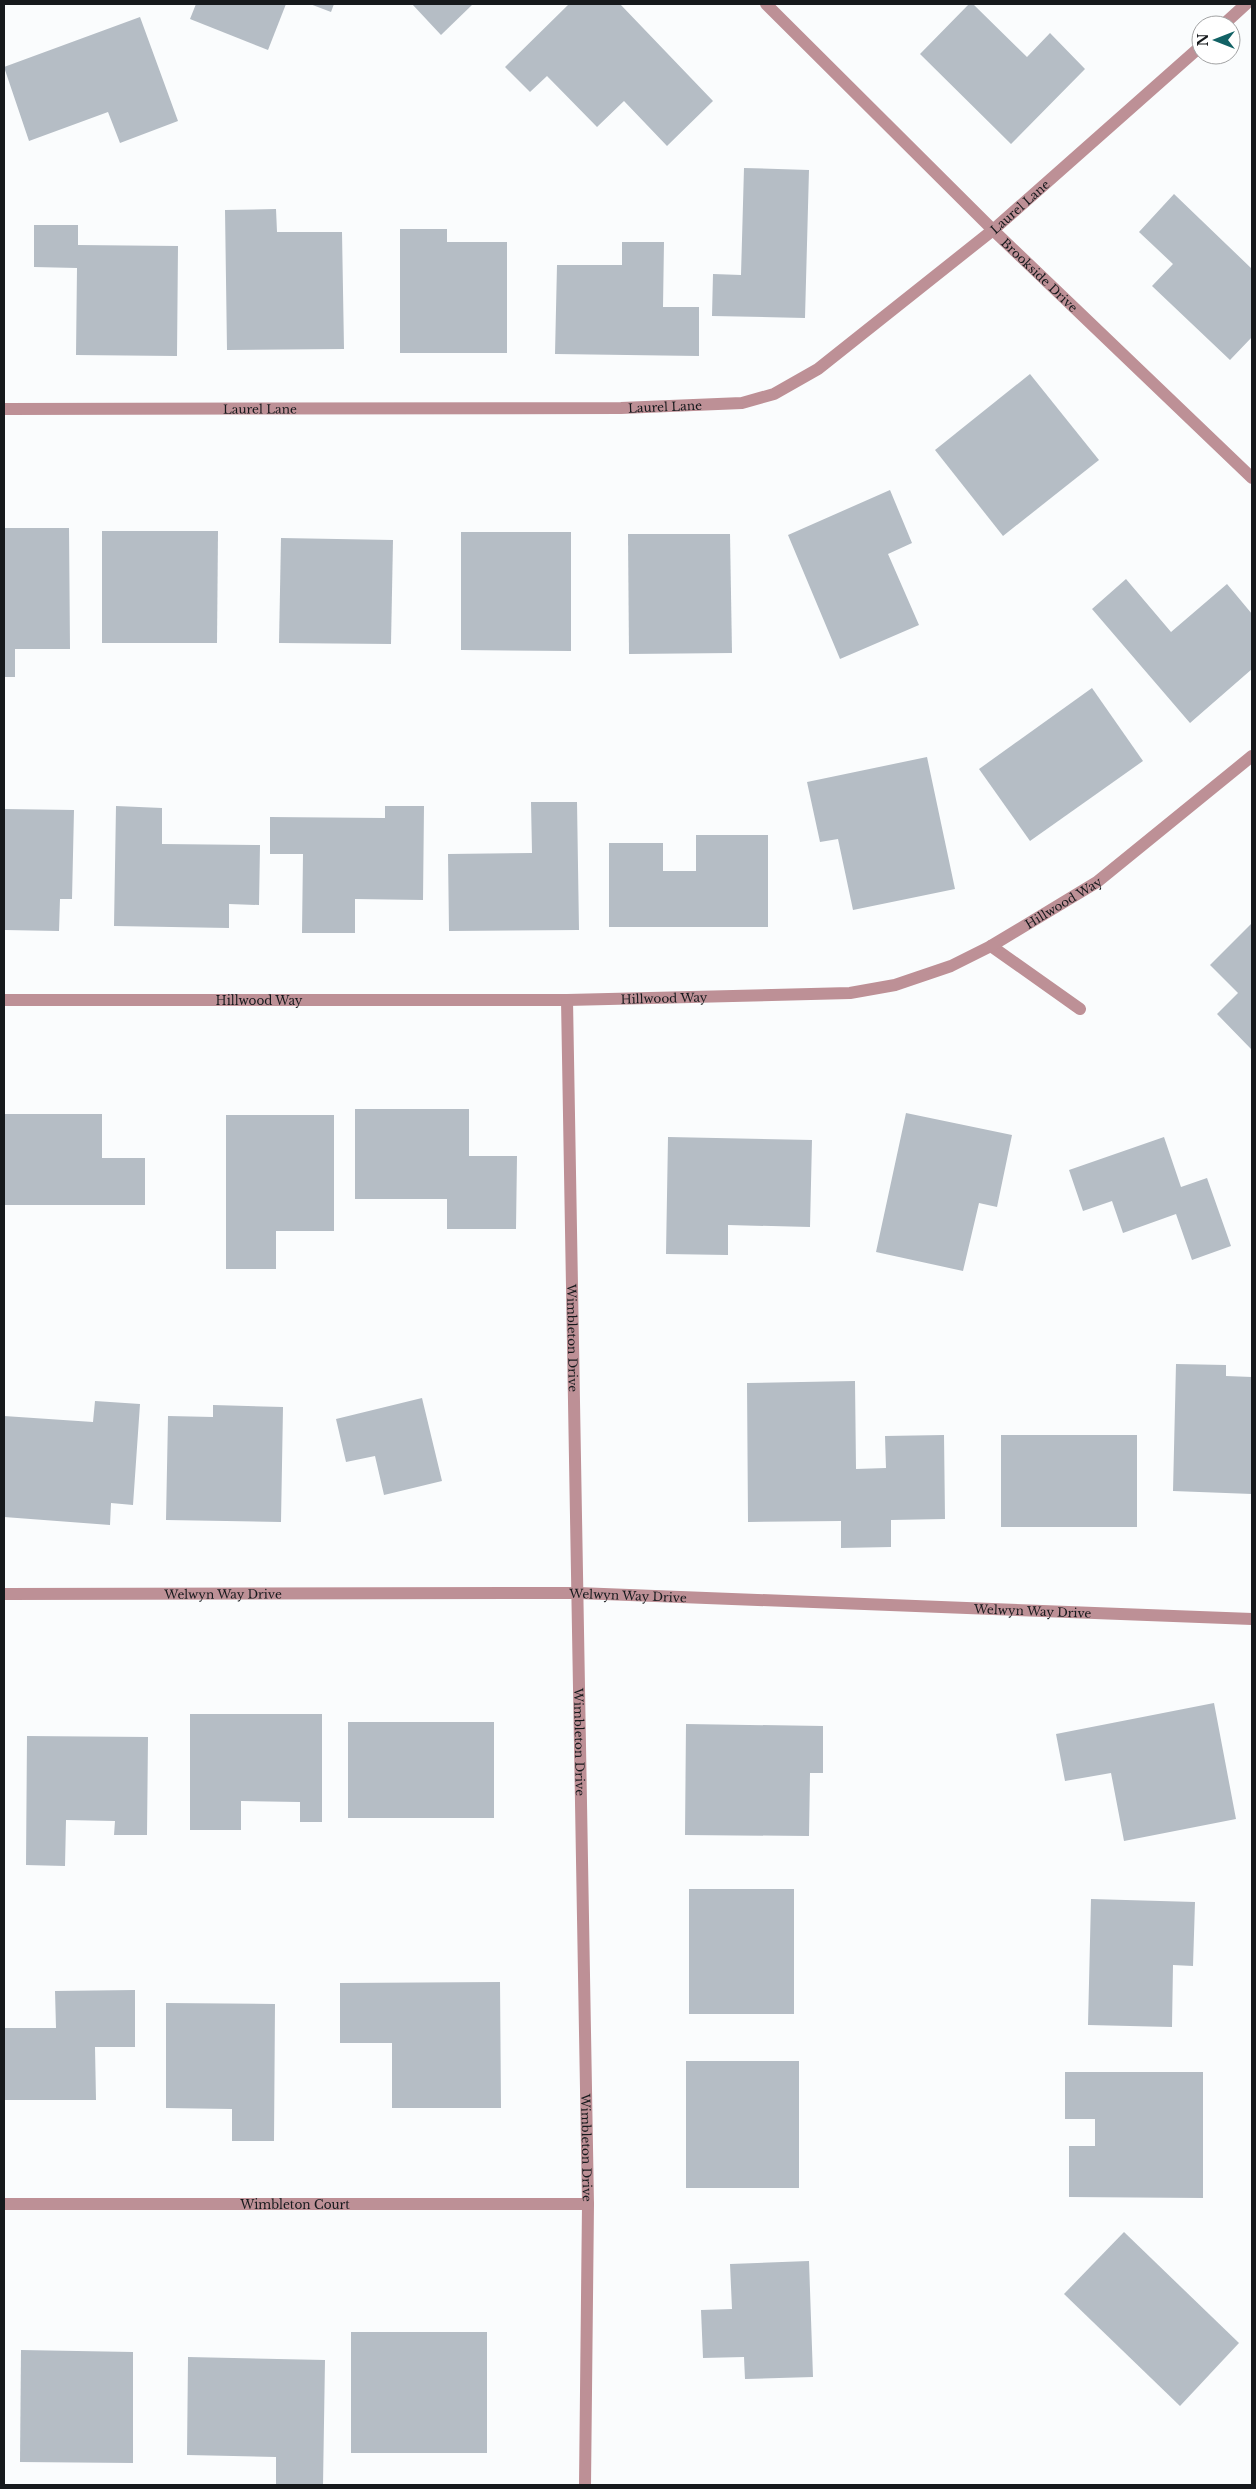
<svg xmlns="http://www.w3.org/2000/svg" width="1256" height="2489" font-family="'Libre Baskerville',serif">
  <rect width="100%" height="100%" fill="#fafcfd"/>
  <g fill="#b5bdc5">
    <polygon points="196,4 286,4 268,50 190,19"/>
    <polygon points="310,4 334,4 331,12"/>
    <polygon points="412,4 473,4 441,35"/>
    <polygon points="569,4 620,4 713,101 667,146 624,101 597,127 547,76 530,92 505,67"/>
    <polygon points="969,4 973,4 1027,57 1050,33 1085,69 1011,144 920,54"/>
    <polygon points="140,17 178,121 120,143 108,112 29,141 4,67"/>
    <polygon points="744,168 809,170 805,318 712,316 713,274 741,275"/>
    <polygon points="1174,194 1252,269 1252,337 1230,360 1152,286 1173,264 1139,232"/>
    <polygon points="276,209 277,232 342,232 344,349 227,350 225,210"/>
    <polygon points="34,225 78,225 78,245 178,246 177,356 76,355 77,268 34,267"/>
    <polygon points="400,229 447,229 447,242 507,242 507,353 400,353"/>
    <polygon points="622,242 664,242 663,307 699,307 699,356 555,354 557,265 622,265"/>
    <polygon points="1030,374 1099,460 1003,536 935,450"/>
    <polygon points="890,490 912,543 888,554 919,625 840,659 788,535"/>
    <polygon points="4,528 69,528 70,649 15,649 15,677 4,677"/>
    <polygon points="102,531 218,531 217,643 102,643"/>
    <polygon points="461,532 571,532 571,651 461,650"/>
    <polygon points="628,534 730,534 732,653 629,654"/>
    <polygon points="281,538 393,540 391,644 279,643"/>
    <polygon points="1126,579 1171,632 1227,584 1252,614 1252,669 1190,723 1092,609"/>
    <polygon points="1092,688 1143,761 1030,841 979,769"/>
    <polygon points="927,757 955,889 853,910 838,839 820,842 807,782"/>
    <polygon points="531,802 577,802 579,930 449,931 448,854 532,853"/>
    <polygon points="116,806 162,808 162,844 260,845 259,905 229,904 229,928 114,926"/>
    <polygon points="385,806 424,806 423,900 355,899 355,933 302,933 303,854 270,854 270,817 385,818"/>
    <polygon points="4,809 74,810 72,899 60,899 59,931 5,930"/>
    <polygon points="696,835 768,835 768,927 609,927 609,843 663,843 663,871 696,871"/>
    <polygon points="1252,923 1252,1050 1217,1014 1238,993 1210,965"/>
    <polygon points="355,1109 469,1109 469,1156 517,1156 516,1229 447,1229 447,1199 355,1199"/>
    <polygon points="906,1113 1012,1135 997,1207 979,1203 963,1271 876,1252"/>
    <polygon points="4,1114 102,1114 102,1158 145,1158 145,1205 4,1205"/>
    <polygon points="226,1115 334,1115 334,1231 276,1231 276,1269 226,1269"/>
    <polygon points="668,1137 812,1140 810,1227 728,1225 728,1255 666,1254"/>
    <polygon points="1164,1137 1181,1187 1207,1178 1231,1246 1192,1260 1176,1214 1123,1233 1112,1201 1083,1211 1069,1170"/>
    <polygon points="1176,1364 1226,1365 1226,1376 1252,1377 1252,1494 1173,1491"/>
    <polygon points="855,1381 856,1469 886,1468 885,1436 944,1435 945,1519 891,1520 891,1547 841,1548 841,1521 748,1522 747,1383"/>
    <polygon points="422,1398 442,1481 384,1495 375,1456 346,1462 336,1419"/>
    <polygon points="95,1401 140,1404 133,1505 111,1503 110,1525 4,1517 4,1416 93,1422"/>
    <polygon points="213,1405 283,1407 281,1522 166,1520 168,1416 213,1417"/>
    <rect x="1001" y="1435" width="136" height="92"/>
    <polygon points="1214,1703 1236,1819 1124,1841 1111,1773 1065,1781 1056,1734"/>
    <polygon points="190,1714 322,1714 322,1822 300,1822 300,1802 241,1801 241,1830 190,1830"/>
    <rect x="348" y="1722" width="146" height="96"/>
    <polygon points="686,1724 823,1726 823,1773 810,1773 809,1836 685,1835"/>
    <polygon points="27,1736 148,1737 147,1835 114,1835 115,1821 66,1820 65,1866 26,1865"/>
    <rect x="689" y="1889" width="105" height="125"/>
    <polygon points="1091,1899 1195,1902 1193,1966 1173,1965 1172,2027 1088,2025"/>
    <polygon points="500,1982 501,2108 392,2108 392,2043 340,2043 340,1983"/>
    <polygon points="135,1990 135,2047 95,2047 96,2100 4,2100 4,2028 56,2028 55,1991"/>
    <polygon points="166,2003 275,2004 274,2141 232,2141 232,2109 166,2108"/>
    <rect x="686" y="2061" width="113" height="127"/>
    <polygon points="1065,2072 1203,2072 1203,2198 1069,2197 1069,2146 1095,2146 1095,2119 1065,2119"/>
    <polygon points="1124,2232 1239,2343 1180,2406 1064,2294"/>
    <polygon points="809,2261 813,2377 745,2379 744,2357 703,2358 701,2310 732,2309 730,2264"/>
    <rect x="351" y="2332" width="136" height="121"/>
    <polygon points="21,2350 133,2352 133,2463 20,2462"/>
    <polygon points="188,2357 325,2360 323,2485 276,2484 276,2457 187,2455"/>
  </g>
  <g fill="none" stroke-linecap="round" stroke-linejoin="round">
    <g stroke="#bd9096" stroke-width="12">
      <path id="s1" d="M766,4L993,230L1252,478"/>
      <polyline points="1223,25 1246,4"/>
      <path id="s2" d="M4,409L621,408L742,403L774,394L818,369L993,230L1201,46"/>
      <polyline points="991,946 1080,1009"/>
      <path id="s3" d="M4,1000H567L850,993L895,985L951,966L991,946L1097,882L1252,756"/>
      <path id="s4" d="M567,1000L588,2204L585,2485"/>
      <path id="s5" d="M4,1594L578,1593L1252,1619"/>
      <path id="s6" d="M4,2204H588"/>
    </g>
  </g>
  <g text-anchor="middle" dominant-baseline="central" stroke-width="4.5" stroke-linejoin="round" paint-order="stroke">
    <g font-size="12" fill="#16191c" stroke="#fff">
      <text stroke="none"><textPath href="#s2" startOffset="1081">Laurel Lane</textPath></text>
      <text stroke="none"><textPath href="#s1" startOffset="385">Brookside Drive</textPath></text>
      <text stroke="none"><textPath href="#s2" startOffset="661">Laurel Lane</textPath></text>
      <text stroke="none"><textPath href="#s2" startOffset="256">Laurel Lane</textPath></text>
      <text stroke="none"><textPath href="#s3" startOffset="1080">Hillwood Way</textPath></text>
      <text stroke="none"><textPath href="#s3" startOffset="660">Hillwood Way</textPath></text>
      <text stroke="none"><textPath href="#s3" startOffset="255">Hillwood Way</textPath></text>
      <text stroke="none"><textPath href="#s4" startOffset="338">Wimbleton Drive</textPath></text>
      <text stroke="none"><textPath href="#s5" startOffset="219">Welwyn Way Drive</textPath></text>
      <text stroke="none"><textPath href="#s5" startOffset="624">Welwyn Way Drive</textPath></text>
      <text stroke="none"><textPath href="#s5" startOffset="1029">Welwyn Way Drive</textPath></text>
      <text stroke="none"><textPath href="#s4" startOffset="742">Wimbleton Drive</textPath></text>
      <text stroke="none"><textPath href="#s4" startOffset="1148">Wimbleton Drive</textPath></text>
      <text stroke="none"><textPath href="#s6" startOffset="291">Wimbleton Court</textPath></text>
    </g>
  </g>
  <rect width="1256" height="2489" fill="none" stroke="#16191c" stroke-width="10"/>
  <g transform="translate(1216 40) rotate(270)"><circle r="24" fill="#ffffff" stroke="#a2a3a4"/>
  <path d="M0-4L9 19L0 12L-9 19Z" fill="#126265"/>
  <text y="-8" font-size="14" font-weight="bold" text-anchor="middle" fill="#16191c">N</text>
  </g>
</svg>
